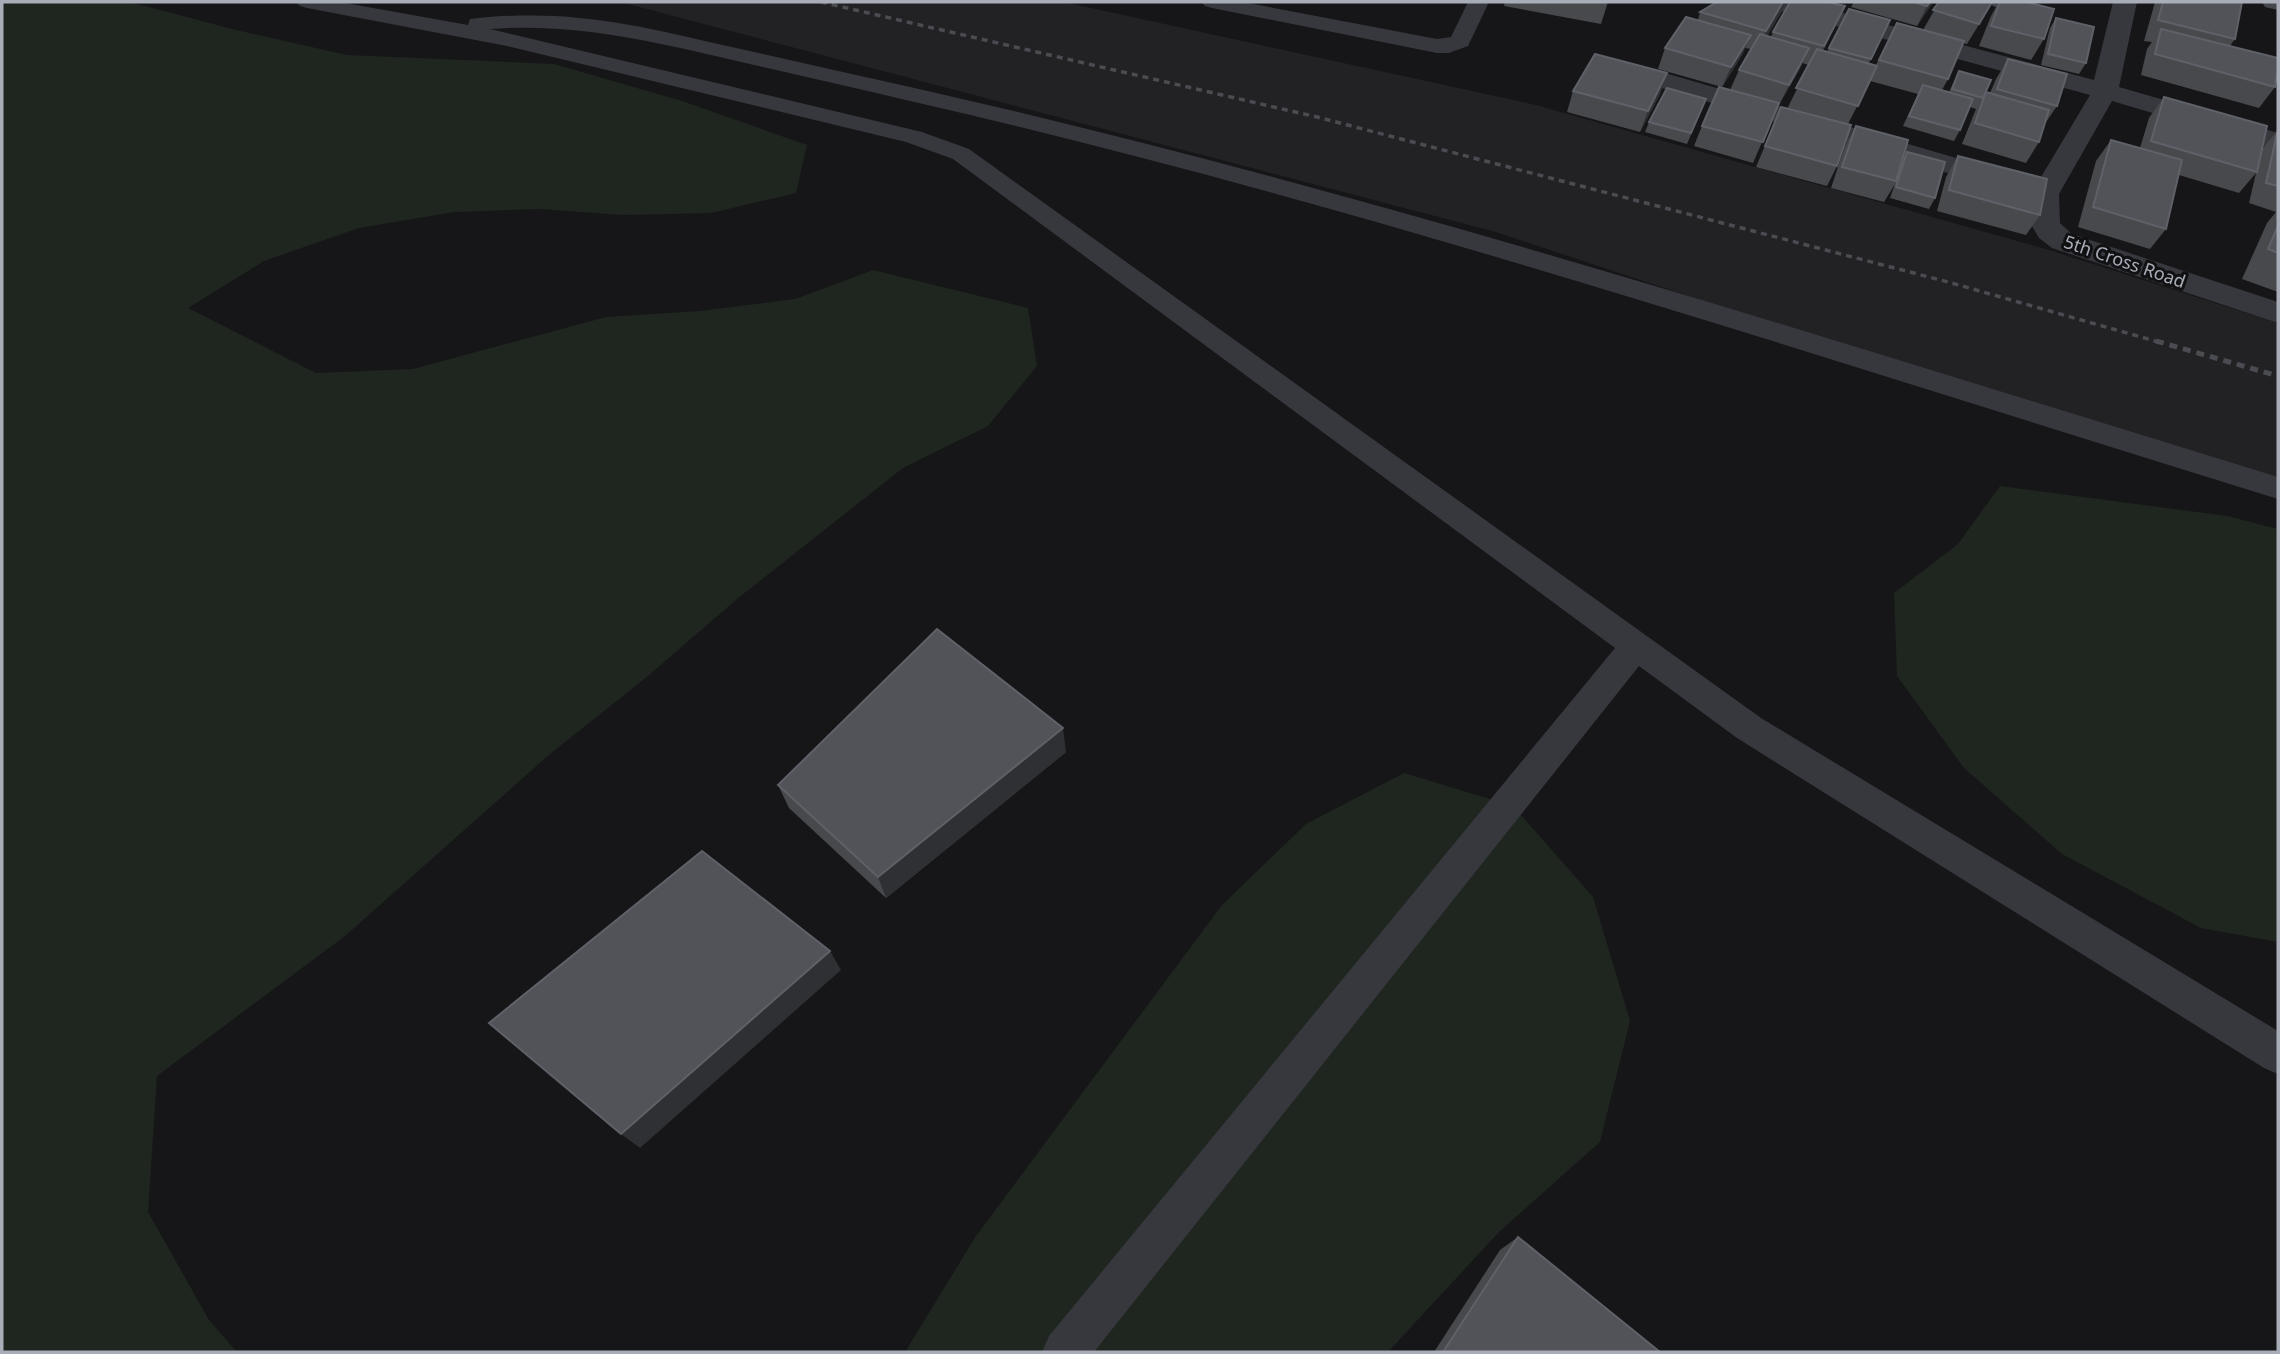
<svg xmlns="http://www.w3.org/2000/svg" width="2280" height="1354" font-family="'Noto Sans',sans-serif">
  <rect width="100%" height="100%" fill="#161618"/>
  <polygon fill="#222225" points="620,2 1064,2 1536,105 2049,250 2278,323 2278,492 1496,232"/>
  <g fill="#1e261f">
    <polygon points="2,2 130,2 232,29 347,55 554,64 682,101 807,145 796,193 711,213 623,215 540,209 454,212 359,228 264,261 188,308 316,373 413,369 606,317 700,311 795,299 873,270 1028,308 1037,366 988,426 903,468 737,599 648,676 550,754 345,936 157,1076 148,1212 209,1320 237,1352 2,1352"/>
    <polygon points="2000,486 2227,516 2278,529 2278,942 2201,928 2062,854 1964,768 1897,676 1894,593 1958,544"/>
    <polygon points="1404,773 1513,806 1593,897 1630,1021 1600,1142 1499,1232 1388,1352 905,1352 976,1236 1222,905 1306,824"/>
  </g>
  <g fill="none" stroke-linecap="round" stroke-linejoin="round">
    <g fill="#37383d" fill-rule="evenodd">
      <path d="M296,2H340L468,25L470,19L478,18C572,9 637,25 727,46C791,60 855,75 919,89C1378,193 1828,339 2278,477V499C1824,359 1373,207 910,101C847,86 783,72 720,57C641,39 572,23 490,29L922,132L969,149L1761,718L2278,1031V1074L2264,1068L1737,738L1639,666L1094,1352H1042L1049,1336L1615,648L953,159L906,142L507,46L307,8L300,6Z"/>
      <polygon points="1201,2 1243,2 1437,39 1451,37 1468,2 1489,2 1468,46 1449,53 1437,53 1212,8 1205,6"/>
    </g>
    <g fill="#37383d" fill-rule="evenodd">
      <polygon points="1763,2 1802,2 2094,80 2113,2 2137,2 2119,87 2278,133 2278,150 2112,101 2059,194 2060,223 2072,234 2278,302 2278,323 2052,248 2039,238 2030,223 2031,194 2090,95 1766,7"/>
      <polygon points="1617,59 2011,174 2015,180 2011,186 2001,189 1991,186 1608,72 1604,67 1608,62"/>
    </g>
    <polygon fill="#45474d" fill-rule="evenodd" points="2262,2 2278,2 2278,10 2265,7"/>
    <polyline stroke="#4a4c52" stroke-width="3.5" stroke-dasharray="6 5" stroke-linecap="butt" points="821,2 1317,117 1948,282 2162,343"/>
    <polyline stroke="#4a4c52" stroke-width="5" stroke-dasharray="8 6" stroke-linecap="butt" points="2156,341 2278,376"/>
  </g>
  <g fill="#47494d">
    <polygon points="1505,2 1608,2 1601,24 1504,6"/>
    <polygon points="1717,2 1785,2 1782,11 1767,36 1771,37 1773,32 1845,6 1823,51 1827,52 1849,9 1890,20 1869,63 1876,65 1897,23 1923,30 1939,2 2026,2 2044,39 2031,60 1979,46 1991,16 1996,7 1991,5 1967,44 1963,43 1948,79 1942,90 1949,92 1959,71 1986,93 1990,93 1996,79 2008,59 2057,106 2044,125 2039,142 2026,163 1962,144 1976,109 1970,107 1960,130 1954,141 1903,126 1918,94 1870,81 1848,124 1837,166 1827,186 1756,167 1781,107 1787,109 1809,65 1802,63 1779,105 1778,105 1753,163 1694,146 1702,126 1730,90 1739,70 1751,49 1745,48 1742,55 1722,87 1658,69 1665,48 1698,20 1700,12"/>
    <polygon points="1854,2 1933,2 1917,26 1851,7"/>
    <polygon points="2155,2 2242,2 2235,39 2230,46 2275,87 2259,108 2141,75 2147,49 2152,42 2144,41"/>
    <polygon points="2056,18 2086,63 2079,74 2041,65 2050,28"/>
    <polygon points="1667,73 1660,94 1640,132 1567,112 1573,91"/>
    <polygon points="2164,97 2262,149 2278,130 2278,292 2242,279 2267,223 2276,212 2249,203 2256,173 2239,193 2179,175 2166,229 2150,249 2078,227 2096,161 2111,140 2140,148 2149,118"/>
    <polygon points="1706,99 1687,144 1645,132 1649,122"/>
    <polygon points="1856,126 1902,160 1907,152 1935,198 1929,209 1890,198 1895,184 1884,202 1831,188 1845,146"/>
    <polygon points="1958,156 2040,215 2026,235 1937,211 1946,177"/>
    <polygon points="1066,752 886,898 789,808 778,785"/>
    <polygon points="1518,1237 1660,1352 1434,1352 1500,1250"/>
  </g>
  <g fill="#2f3033">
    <polygon points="1783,2 1785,2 1782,11 1758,51 1766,31"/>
    <polygon points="1930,2 1933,2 1917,26 1927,6"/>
    <polygon points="1992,2 1993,2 1967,44 1979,24"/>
    <polygon points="1845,6 1835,27 1814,67 1824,46"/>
    <polygon points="1751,35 1742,55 1722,87 1731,67"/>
    <polygon points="1809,48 1800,69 1779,105 1789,85"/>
    <polygon points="1667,73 1660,94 1640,132 1648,111"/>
    <polygon points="1063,728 1066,752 886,898 878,877"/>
    <polygon points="830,951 841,970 640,1148 621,1134"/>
  </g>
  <g fill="#525359" stroke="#5f6168" stroke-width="2">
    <polygon points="1717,2 1783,2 1766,31 1700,12"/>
    <polygon points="1790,2 1827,2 1845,6 1824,46 1773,32"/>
    <polygon points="1914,2 1930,2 1927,6"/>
    <polygon points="1939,2 1992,2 1979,24 1933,10"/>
    <polygon points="2000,2 2026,2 2054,9 2044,39 1991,26"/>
    <polygon points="2163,2 2242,2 2235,39 2158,20"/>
    <polygon points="1849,9 1890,20 1871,59 1829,48"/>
    <polygon points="1686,17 1751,35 1731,67 1665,48"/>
    <polygon points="2056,18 2094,27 2086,63 2048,54"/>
    <polygon points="1897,23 1964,41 1948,79 1879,60"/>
    <polygon points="2161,29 2278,58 2278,68 2275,87 2155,54"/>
    <polygon points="1760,34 1809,48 1789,85 1739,70"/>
    <polygon points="1817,49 1877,66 1858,106 1796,88"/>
    <polygon points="1595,54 1667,73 1648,111 1573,91"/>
    <polygon points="2008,59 2067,74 2057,106 1997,89"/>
    <polygon points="1959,71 1991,80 1983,98 1952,89"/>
    <polygon points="1923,85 1973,99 1960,130 1909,116"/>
    <polygon points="1719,87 1779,103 1763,142 1702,126"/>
    <polygon points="1667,88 1706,99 1691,133 1649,122"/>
    <polygon points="1986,92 2049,110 2039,142 1975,123"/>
    <polygon points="2164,97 2267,126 2257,172 2151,141"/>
    <polygon points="1781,107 1851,125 1837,166 1765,146"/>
    <polygon points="1856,126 1908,140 1896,181 1842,167"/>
    <polygon points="2278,129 2278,186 2266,183"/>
    <polygon points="2111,140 2182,160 2166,229 2093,207"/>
    <polygon points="1907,152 1945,162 1935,198 1896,187"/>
    <polygon points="1958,156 2047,179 2040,215 1949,190"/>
    <polygon points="2278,226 2278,253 2268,249"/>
    <polygon points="937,629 1063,728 878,877 778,785"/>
    <polygon points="702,851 830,951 621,1134 489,1023"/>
    <polygon points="1518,1237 1660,1352 1443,1352"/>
  </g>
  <g text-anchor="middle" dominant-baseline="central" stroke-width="6" stroke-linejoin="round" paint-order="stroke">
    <g font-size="18" fill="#a8adb8" stroke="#111113">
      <text transform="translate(2125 261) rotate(19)">5th Cross Road</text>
    </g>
  </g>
  <rect width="2280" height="1354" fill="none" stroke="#a8adb8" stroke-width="7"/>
</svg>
